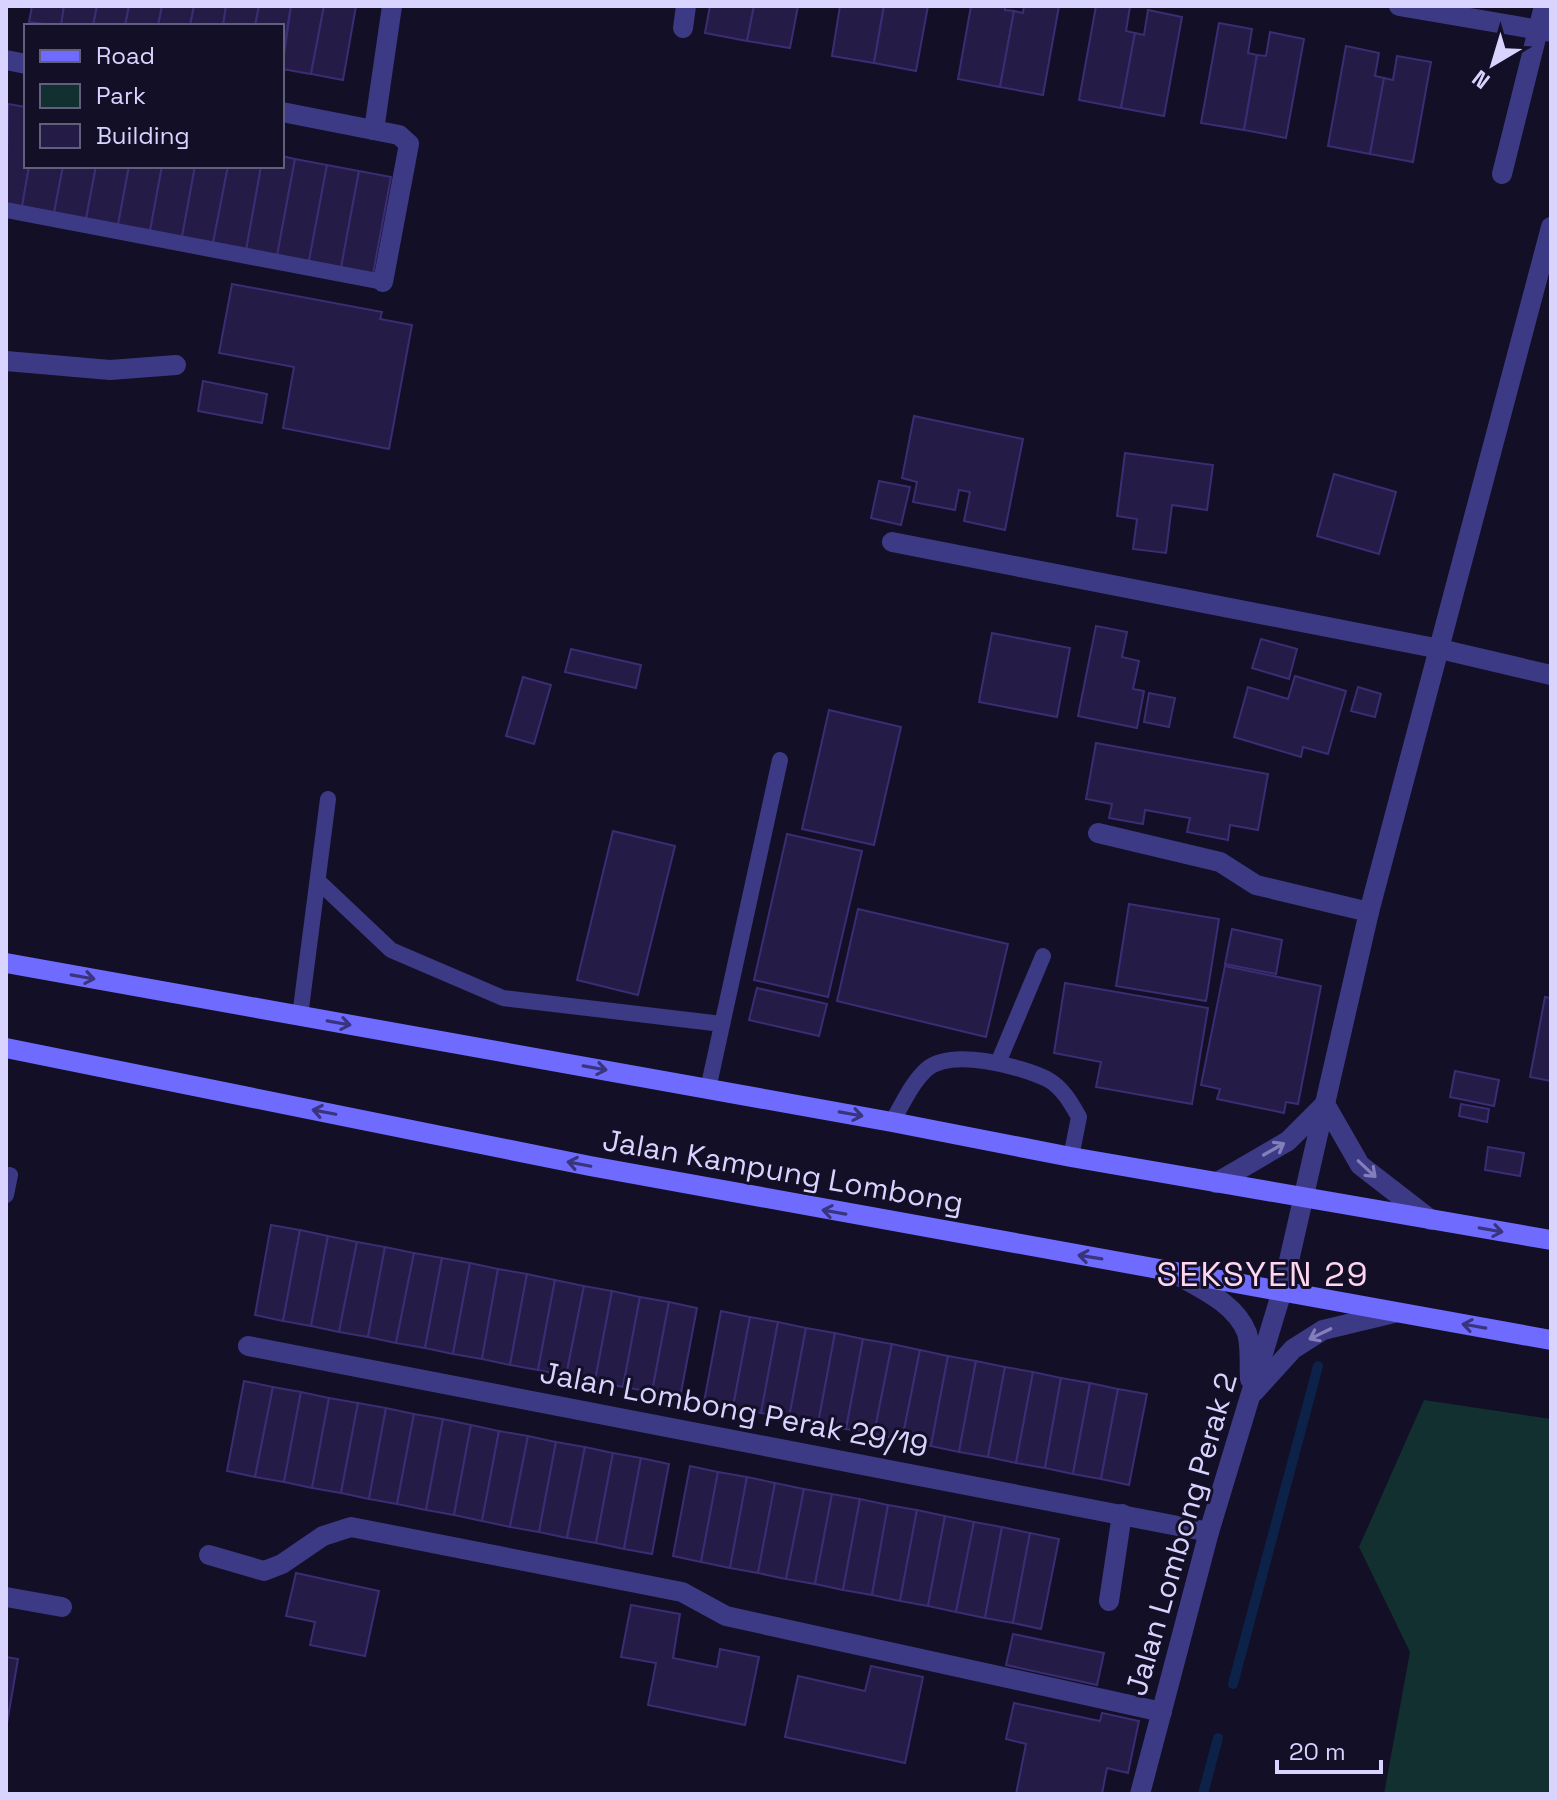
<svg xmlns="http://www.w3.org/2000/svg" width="1557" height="1800" font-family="'Space Grotesk',sans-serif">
  <rect width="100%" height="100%" fill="#130f26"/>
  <polygon fill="#12302f" points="1424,1400 1551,1419 1551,1794 1384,1794 1410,1652 1359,1547"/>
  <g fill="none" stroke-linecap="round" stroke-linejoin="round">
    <g stroke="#0c2248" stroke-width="10">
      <polyline points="1233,1684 1318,1366"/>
      <polyline points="1203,1794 1218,1738"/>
    </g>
  </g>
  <g fill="#241b47" stroke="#3b2d73" stroke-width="2">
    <polygon points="32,6 64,6 61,26 29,22"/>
    <polygon points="64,6 97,6 93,26 61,26"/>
    <polygon points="97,6 129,6 125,26 93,26"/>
    <polygon points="129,6 162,6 158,26 125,26"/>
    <polygon points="162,6 194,6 190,26 158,26"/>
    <polygon points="194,6 226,6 223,26 190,26"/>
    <polygon points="226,6 259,6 255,26 223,26"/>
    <polygon points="259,6 291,6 282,57 282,26 255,26"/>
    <polygon points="291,6 324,6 311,74 282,69"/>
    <polygon points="324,6 356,6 343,80 311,74"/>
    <polygon points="710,6 754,6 747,41 705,33"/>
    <polygon points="754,6 798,6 790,48 747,41"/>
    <polygon points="840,6 884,6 874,63 832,56"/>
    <polygon points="884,6 928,6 916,71 874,63"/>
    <polygon points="971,6 1005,6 1005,10 1014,11 1000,87 958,79"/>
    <polygon points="1024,6 1059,6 1043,95 1000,87 1014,11 1023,13"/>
    <polygon points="1096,6 1130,7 1126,31 1135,33 1121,108 1079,100"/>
    <polygon points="1148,10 1182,17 1164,116 1121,108 1135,33 1144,35"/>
    <polygon points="1219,23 1252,29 1248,53 1257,55 1244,130 1201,123"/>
    <polygon points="1270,32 1304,39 1286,138 1244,130 1257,55 1266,56"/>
    <polygon points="1346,46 1379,53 1375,76 1384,78 1370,154 1328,146"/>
    <polygon points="1397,56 1431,62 1413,162 1370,154 1384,78 1393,80"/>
    <polygon points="8,104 26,107 26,166 29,166 22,207 6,204"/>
    <polygon points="282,156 295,159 277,256 246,250 261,166 282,166"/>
    <polygon points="295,159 327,165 309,261 277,256"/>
    <polygon points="327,165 359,171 341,268 309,261"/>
    <polygon points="29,166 63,166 54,213 22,207"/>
    <polygon points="63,166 96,166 86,219 54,213"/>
    <polygon points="96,166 129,166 118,225 86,219"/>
    <polygon points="129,166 162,166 150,231 118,225"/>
    <polygon points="162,166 195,166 182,237 150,231"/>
    <polygon points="195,166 228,166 213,243 182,237"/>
    <polygon points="228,166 261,166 246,250 213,243"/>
    <polygon points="359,171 391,177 373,274 341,268"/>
    <polygon points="232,284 382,312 380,319 412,325 389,449 283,428 294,367 219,353"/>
    <polygon points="203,381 267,394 262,423 198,411"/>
    <polygon points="914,416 1023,439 1005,530 964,521 970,492 959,490 955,510 913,502 917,482 902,478"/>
    <polygon points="1125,453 1213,465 1207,510 1172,505 1166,553 1133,549 1137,519 1117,516"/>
    <polygon points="1334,474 1396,492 1379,554 1317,536"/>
    <polygon points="879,481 910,487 901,525 871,518"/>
    <polygon points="1096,626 1127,632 1122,657 1139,661 1133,689 1144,691 1137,728 1078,716"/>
    <polygon points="992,633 1070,648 1057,717 979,702"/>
    <polygon points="1261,639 1297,649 1289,679 1252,668"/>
    <polygon points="571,649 641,665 636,688 565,672"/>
    <polygon points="1295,676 1346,691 1328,754 1303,747 1301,757 1234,737 1248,687 1288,699"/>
    <polygon points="523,677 551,685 534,744 506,736"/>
    <polygon points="1358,687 1381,694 1375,717 1351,711"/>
    <polygon points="1149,693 1175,698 1169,727 1144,722"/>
    <polygon points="829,710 901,727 874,845 802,829"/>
    <polygon points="1096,743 1268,774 1258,830 1230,825 1228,840 1187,832 1190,818 1145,810 1143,824 1109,818 1112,804 1086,799"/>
    <polygon points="613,831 675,846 638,995 577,980"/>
    <polygon points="787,834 862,851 828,997 754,980"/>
    <polygon points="1129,904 1219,919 1206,1001 1116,986"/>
    <polygon points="858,909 1008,944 986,1037 837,1001"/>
    <polygon points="1232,929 1282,940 1276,974 1225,964"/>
    <polygon points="1225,966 1321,986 1298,1104 1286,1102 1284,1113 1217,1099 1220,1089 1201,1085"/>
    <polygon points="1065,983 1208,1008 1192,1104 1096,1087 1101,1062 1054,1053"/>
    <polygon points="757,988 827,1004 819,1036 749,1020"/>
    <polygon points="1545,997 1551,998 1551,1081 1530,1077"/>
    <polygon points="1455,1071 1499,1080 1494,1106 1450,1097"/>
    <polygon points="1461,1104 1489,1109 1487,1122 1459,1116"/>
    <polygon points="1488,1147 1524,1153 1520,1176 1485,1170"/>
    <polygon points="271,1225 300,1230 283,1321 255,1315"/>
    <polygon points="300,1230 328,1236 311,1326 283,1321"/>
    <polygon points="328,1236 357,1242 339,1332 311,1326"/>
    <polygon points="357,1242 385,1247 368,1337 339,1332"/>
    <polygon points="385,1247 414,1253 396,1343 368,1337"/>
    <polygon points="414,1253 442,1258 425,1348 396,1343"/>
    <polygon points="442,1258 470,1263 453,1354 425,1348"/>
    <polygon points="470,1263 498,1269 482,1359 453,1354"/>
    <polygon points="498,1269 527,1274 510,1365 482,1359"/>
    <polygon points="527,1274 555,1280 538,1370 510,1365"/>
    <polygon points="555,1280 584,1286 566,1376 538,1370"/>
    <polygon points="584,1286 612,1291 595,1381 566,1376"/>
    <polygon points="612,1291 640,1297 623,1387 595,1381"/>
    <polygon points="640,1297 669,1302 652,1392 623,1387"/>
    <polygon points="669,1302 697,1308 680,1398 652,1392"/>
    <polygon points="721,1311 750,1317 733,1407 704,1402"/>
    <polygon points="750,1317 778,1322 761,1413 733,1407"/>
    <polygon points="778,1322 806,1328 789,1418 761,1413"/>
    <polygon points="806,1328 835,1333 818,1424 789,1418"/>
    <polygon points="835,1333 863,1339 846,1429 818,1424"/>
    <polygon points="863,1339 892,1344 874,1434 846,1429"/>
    <polygon points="892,1344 920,1350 902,1440 874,1434"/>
    <polygon points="920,1350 948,1356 931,1446 902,1440"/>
    <polygon points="948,1356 976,1361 959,1452 931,1446"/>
    <polygon points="976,1361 1005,1367 988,1457 959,1452"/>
    <polygon points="1005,1367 1033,1372 1016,1463 988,1457"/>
    <polygon points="1033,1372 1061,1378 1045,1468 1016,1463"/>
    <polygon points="1061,1378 1090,1383 1073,1474 1045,1468"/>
    <polygon points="244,1381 273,1387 255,1477 227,1471"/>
    <polygon points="1090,1383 1118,1389 1101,1479 1073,1474"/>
    <polygon points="273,1387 301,1392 284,1482 255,1477"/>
    <polygon points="1118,1389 1147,1394 1129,1485 1101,1479"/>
    <polygon points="301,1392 329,1398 312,1488 284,1482"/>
    <polygon points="329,1398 358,1403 341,1493 312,1488"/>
    <polygon points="358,1403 386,1408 369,1499 341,1493"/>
    <polygon points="386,1408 414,1414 397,1504 369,1499"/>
    <polygon points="414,1414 443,1419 426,1510 397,1504"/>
    <polygon points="443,1419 471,1425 454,1515 426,1510"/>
    <polygon points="471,1425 499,1431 482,1521 454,1515"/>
    <polygon points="499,1431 528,1436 510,1527 482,1521"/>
    <polygon points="528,1436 556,1442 539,1532 510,1527"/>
    <polygon points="556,1442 585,1447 567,1538 539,1532"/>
    <polygon points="585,1447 613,1453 596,1543 567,1538"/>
    <polygon points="613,1453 641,1458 624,1549 596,1543"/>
    <polygon points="641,1458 669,1464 652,1554 624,1549"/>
    <polygon points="690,1466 718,1472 701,1562 673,1556"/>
    <polygon points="718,1472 747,1477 730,1568 701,1562"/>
    <polygon points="747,1477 775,1483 758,1573 730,1568"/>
    <polygon points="775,1483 804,1489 786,1579 758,1573"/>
    <polygon points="804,1489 832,1494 815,1584 786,1579"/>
    <polygon points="832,1494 860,1499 843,1590 815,1584"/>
    <polygon points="860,1499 888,1505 872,1595 843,1590"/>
    <polygon points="888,1505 917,1510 900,1601 872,1595"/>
    <polygon points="917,1510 945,1516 928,1606 900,1601"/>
    <polygon points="945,1516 974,1522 956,1612 928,1606"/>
    <polygon points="974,1522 1002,1527 985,1618 956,1612"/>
    <polygon points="1002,1527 1030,1533 1013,1623 985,1618"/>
    <polygon points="1030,1533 1059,1539 1041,1629 1013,1623"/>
    <polygon points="296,1573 379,1591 365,1656 310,1645 315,1622 286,1616"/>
    <polygon points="631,1605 680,1614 673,1658 717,1667 720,1649 759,1657 745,1725 648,1705 656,1663 621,1657"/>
    <polygon points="1013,1634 1104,1653 1097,1685 1006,1665"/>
    <polygon points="6,1657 18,1659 6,1729"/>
    <polygon points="871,1666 923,1677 905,1763 785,1737 798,1676 865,1691"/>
    <polygon points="1014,1703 1100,1721 1102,1713 1139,1721 1128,1773 1107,1768 1102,1794 1016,1794 1026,1744 1006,1739"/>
  </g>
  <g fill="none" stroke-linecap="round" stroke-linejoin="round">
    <g stroke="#3d3a85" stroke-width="16">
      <polyline points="6,210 383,282"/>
      <polyline points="318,881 391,950 503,998 722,1024"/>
      <polyline points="300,1016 328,799"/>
      <polyline points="998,1063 1043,956"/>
      <polyline points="708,1089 780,760"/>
      <path d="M892,1122C902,1105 912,1082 927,1069C952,1048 1020,1066 1047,1079C1062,1087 1071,1103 1079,1117L1071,1157"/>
      <polyline points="6,1195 10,1175"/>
    </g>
    <g stroke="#3d3a85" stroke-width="20">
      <polyline points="1399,6 1551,32"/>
      <polyline points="683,28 686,6"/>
      <polyline points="6,60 26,64"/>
      <polyline points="282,112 399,135 409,144 383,282"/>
      <polyline points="374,130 392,6"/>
      <polyline points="1502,174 1544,6"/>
      <polyline points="6,361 110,370 176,365"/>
      <polyline points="892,542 1440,649 1551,675"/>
      <polyline points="1098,833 1220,862 1256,885 1369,912"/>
      <polyline points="1325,1104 1360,1165 1431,1220"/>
      <polyline points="1216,1183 1288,1141 1325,1104"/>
      <path d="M1172,1272C1199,1288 1235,1302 1247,1333C1251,1346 1249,1365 1250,1379"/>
      <polyline points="248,1346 1209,1532"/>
      <polyline points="1254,1392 1293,1349 1323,1330 1394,1313"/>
      <polyline points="209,1555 264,1571 282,1564 323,1536 351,1527 682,1592 726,1616 1162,1712"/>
      <polyline points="6,1597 62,1607"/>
      <polyline points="1109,1601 1122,1514"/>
      <polyline points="1140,1794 1209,1532 1282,1291 1369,912 1551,227"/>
    </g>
    <g stroke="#6f6bff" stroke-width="20">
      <polyline points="6,963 892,1122 1071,1157 1551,1240"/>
      <polyline points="6,1048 590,1166 1551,1340"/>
    </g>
  </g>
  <defs><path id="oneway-shaft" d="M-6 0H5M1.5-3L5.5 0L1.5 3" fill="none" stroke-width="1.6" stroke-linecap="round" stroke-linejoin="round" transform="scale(2)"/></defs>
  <g stroke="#38347d">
    <use href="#oneway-shaft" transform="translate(83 977) rotate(10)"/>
    <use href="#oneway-shaft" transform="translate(339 1023) rotate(10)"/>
    <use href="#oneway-shaft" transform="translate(595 1068) rotate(10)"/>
    <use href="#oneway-shaft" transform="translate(324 1112) rotate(-169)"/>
    <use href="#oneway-shaft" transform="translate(851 1114) rotate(10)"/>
    <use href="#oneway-shaft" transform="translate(579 1164) rotate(-169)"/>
    <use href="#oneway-shaft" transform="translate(834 1212) rotate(-170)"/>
    <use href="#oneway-shaft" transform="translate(1491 1230) rotate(10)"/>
    <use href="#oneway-shaft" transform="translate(1090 1257) rotate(-171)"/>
    <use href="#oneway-shaft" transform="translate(1474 1326) rotate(-170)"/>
  </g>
  <g stroke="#837fbc">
    <use href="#oneway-shaft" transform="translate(1274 1149) rotate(-30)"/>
    <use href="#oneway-shaft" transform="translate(1367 1169) rotate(43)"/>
    <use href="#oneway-shaft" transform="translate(1320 1334) rotate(154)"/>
  </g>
  <g text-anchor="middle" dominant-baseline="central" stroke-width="6" stroke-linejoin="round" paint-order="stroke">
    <g font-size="30" fill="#d9d4ff" stroke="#130f26">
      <text transform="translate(783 1171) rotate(10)">Jalan Kampung Lombong</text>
      <text transform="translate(734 1409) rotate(11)">Jalan Lombong Perak 29/19</text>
      <text transform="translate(1181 1534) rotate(-74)">Jalan Lombong Perak 2</text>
    </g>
    <g font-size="34" letter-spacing="2" fill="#ffd6f0" stroke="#130f26">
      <text x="1263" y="1274">SEKSYEN 29</text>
    </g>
  </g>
  <rect width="1557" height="1800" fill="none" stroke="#d9d4ff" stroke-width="16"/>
  <rect x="24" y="24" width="260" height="144" fill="#130f26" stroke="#625e7d" stroke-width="2"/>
  <rect x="40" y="50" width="40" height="12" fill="#6f6bff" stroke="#625e7d" stroke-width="2"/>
  <text x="96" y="64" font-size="24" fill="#d9d4ff">Road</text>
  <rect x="40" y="84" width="40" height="24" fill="#12302f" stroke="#625e7d" stroke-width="2"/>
  <text x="96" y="104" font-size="24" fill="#d9d4ff">Park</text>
  <rect x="40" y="124" width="40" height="24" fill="#241b47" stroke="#625e7d" stroke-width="2"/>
  <text x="96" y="144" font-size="24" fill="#d9d4ff">Building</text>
  <g transform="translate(1493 64) rotate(218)" stroke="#130f26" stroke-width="6" paint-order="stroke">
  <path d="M0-6L14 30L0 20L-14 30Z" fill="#d9d4ff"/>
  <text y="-12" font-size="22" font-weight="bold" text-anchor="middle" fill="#d9d4ff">N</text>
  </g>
  <path d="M1277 1760v12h104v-12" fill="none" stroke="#d9d4ff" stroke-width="4"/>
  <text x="1289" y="1760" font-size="24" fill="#d9d4ff" stroke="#130f26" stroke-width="6" paint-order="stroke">20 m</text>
</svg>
